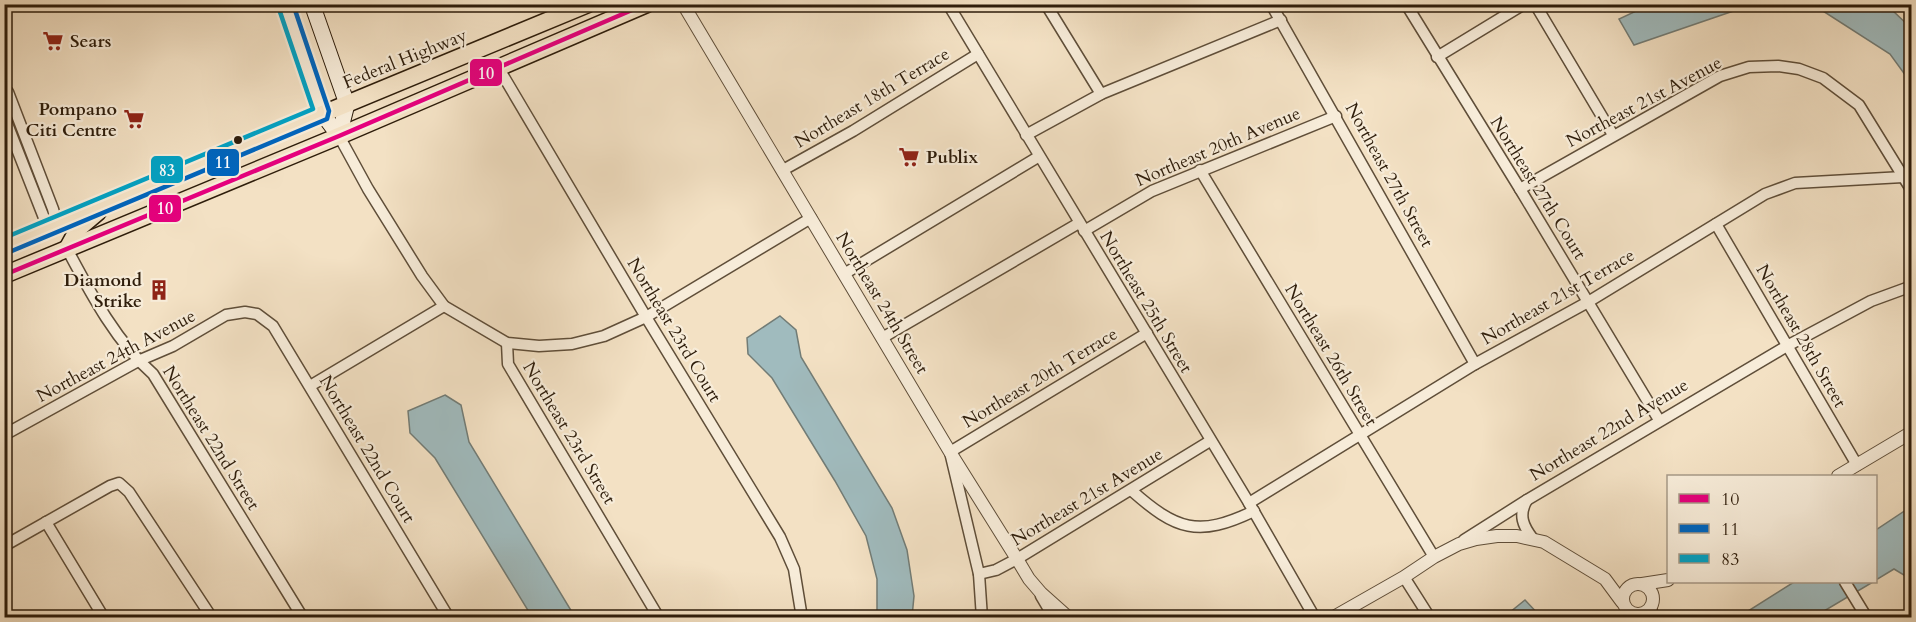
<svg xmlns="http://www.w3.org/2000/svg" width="1916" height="622" font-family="Cardo,serif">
  <rect width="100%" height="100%" fill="#f3e1c4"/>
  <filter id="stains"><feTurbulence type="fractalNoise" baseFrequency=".00333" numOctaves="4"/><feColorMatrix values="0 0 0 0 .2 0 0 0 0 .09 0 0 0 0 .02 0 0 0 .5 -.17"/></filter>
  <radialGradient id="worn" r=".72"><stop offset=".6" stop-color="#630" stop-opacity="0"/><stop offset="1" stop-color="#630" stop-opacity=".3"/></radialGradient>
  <g fill="#a0bbbe" stroke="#727c76" stroke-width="1.5">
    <polygon points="1649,5 1649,4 1751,5 1634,45 1619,19"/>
    <polygon points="1765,5 1879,5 1893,11 1911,28 1911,83 1890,54 1823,11"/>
    <polygon points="780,316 796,330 801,357 892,508 907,550 914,596 912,617 877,617 877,579 866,536 835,481 772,378 748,354 747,338"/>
    <polygon points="445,395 461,405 469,442 575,617 532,617 435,458 410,433 408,411"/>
    <polygon points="1909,508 1912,509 1911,581 1909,578 1894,569 1876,580 1876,530"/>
    <polygon points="1794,582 1873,582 1814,617 1737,618"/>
    <polygon points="1525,600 1541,617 1508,617 1509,613"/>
  </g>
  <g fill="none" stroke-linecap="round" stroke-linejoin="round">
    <g stroke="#5f4e39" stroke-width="13">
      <g id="minor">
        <polyline points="948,4 1249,503 1315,618"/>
        <polyline points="1049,4 1047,6 1101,94"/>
        <polyline points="1271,4 1475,364"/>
        <polyline points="1406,4 1520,189 1659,420"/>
        <polyline points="1535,4 1613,135"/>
        <polyline points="1437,57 1524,4"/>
        <polyline points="498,67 646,317 780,537 794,569 802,618"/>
        <polyline points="8,92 53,209 57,224"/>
        <polyline points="4,116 48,228"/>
        <polyline points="1026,135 1101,94 1281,20"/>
        <polyline points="339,136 368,189 422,276 444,306 507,343 539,346 572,344 604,336 646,317 811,218"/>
        <polyline points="783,170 853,131 978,54"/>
        <polyline points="1200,170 1434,557"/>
        <polyline points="1520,189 1720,76 1749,67 1778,66 1799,69 1823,78 1859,105 1912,191"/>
        <polyline points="1716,224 1857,465"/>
        <polyline points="1084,231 1152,191 1336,116"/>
        <path d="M67,249C90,292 116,342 153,374L303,618"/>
        <polyline points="844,274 1038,157"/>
        <polyline points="882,338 1079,223"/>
        <polyline points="507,343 508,364 659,618"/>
        <polyline points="310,386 444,306"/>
        <polyline points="4,435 138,361 173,346 226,315 245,312 257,314 273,326 449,618"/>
        <path d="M1131,490C1176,530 1198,538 1254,511"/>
        <path d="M1527,500C1518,515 1523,526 1533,539"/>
        <polyline points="1249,503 1475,364 1588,302 1765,194 1795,183 1903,177"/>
        <polyline points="46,522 104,618"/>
        <polyline points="1464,540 1527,500 1787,346 1871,301 1912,286"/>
        <polyline points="4,546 110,486 119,483 129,492 212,618"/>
        <polyline points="979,574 996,570 1017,559 1210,441"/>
        <polyline points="1404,577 1430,618"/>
        <polyline points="1845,582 1867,618"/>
        <polyline points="1041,596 1054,618"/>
        <polyline points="1651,607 1653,618"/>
        <polyline points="1633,614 1638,618"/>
        <polyline points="982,618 979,574 950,452 1147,333"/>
      </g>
    </g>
    <g stroke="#5f4e39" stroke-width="14">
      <g id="tertiary">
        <polyline points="683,4 950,452 1017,559 1029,579 1041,593 1069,618"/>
        <polyline points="1838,476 1912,432"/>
        <circle cx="1638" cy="599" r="15"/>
        <polyline points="1642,584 1668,580"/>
        <polyline points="1332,618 1404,577 1434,557 1459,544 1476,539 1497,536 1517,536 1544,542 1605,579 1622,602"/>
      </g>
    </g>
    <g stroke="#2e1d0b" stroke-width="17">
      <g id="secondary">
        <polyline points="285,4 322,113 339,136"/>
        <polyline points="312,4 347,104 339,136"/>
      </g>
    </g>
    <g stroke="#2e1d0b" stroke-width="19">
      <g id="primary">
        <polyline points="4,246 588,4"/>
        <polyline points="67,249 78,229 98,212"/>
        <polyline points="4,275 339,136 647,4"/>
      </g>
    </g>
    <use href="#minor" stroke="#f7ecd9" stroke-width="10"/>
    <use href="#tertiary" stroke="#f7ecd9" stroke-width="12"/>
    <use href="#secondary" stroke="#f7ecd9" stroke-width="15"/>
    <use href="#primary" stroke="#f3e1c4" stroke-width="16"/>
    <g stroke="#f7ecd9" stroke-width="9">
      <polyline id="bus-1" points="4,275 339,136 646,4"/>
    </g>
    <g stroke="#f7ecd9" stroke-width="9">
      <polyline id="bus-2" points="7,253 327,119 329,111 293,4"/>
    </g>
    <g stroke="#f7ecd9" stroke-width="9">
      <polyline id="bus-3" points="4,238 313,109 278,6"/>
    </g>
    <use href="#bus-1" stroke="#e5007d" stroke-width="4.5"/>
    <use href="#bus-2" stroke="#0065bd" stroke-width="4.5"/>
    <use href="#bus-3" stroke="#02a2c4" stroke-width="4.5"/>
  </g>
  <defs>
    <g id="supermarket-bare" transform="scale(1.62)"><path d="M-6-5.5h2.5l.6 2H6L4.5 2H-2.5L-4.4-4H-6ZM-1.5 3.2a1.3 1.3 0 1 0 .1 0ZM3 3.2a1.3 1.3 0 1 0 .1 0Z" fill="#8f2418" stroke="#f7ecd9" stroke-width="2.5" paint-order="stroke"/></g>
    <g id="building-bare" transform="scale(1.62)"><path d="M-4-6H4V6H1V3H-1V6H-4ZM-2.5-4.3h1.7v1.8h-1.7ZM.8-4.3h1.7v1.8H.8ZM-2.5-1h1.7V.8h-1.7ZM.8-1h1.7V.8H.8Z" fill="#8f2418" stroke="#f7ecd9" stroke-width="2.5" paint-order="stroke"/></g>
  </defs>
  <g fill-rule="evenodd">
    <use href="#supermarket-bare" x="53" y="41"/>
    <use href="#supermarket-bare" x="134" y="119"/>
    <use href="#supermarket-bare" x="909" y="157"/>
    <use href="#building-bare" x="159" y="290"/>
  </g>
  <circle fill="#2e1d0b" stroke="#f7ecd9" stroke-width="2" cx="238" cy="140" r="5"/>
  <g text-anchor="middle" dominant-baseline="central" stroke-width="4.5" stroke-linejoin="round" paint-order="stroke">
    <g font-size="18" font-weight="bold" fill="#2e1d0b" stroke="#f7ecd9" text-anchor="start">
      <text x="70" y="41">Sears</text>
      <text x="117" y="109" text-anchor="end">Pompano<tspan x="117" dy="21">Citi Centre</tspan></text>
      <text x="926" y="157">Publix</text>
      <text x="142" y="280" text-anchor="end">Diamond<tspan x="142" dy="21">Strike</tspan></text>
    </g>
    <g font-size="18" fill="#2e1d0b" stroke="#f7ecd9">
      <text transform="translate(405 59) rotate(-22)">Federal Highway</text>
      <text transform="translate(872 98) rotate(-31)">Northeast 18th Terrace</text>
      <text transform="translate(1644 102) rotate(-28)">Northeast 21st Avenue</text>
      <text transform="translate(1218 147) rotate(-23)">Northeast 20th Avenue</text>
      <text transform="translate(1389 175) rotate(61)">Northeast 27th Street</text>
      <text transform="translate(1538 188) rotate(58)">Northeast 27th Court</text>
      <text transform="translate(1558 297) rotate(-30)">Northeast 21st Terrace</text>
      <text transform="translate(1146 302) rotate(59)">Northeast 25th Street</text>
      <text transform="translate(882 303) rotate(59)">Northeast 24th Street</text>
      <text transform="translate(674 330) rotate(59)">Northeast 23rd Court</text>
      <text transform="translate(1801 336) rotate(60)">Northeast 28th Street</text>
      <text transform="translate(1331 355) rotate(59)">Northeast 26th Street</text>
      <text transform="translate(116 356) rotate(-28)">Northeast 24th Avenue</text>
      <text transform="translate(1040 378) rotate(-31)">Northeast 20th Terrace</text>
      <text transform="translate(1609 430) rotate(-31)">Northeast 22nd Avenue</text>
      <text transform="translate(569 433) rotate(59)">Northeast 23rd Street</text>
      <text transform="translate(211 438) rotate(58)">Northeast 22nd Street</text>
      <text transform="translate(367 449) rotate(59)">Northeast 22nd Court</text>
      <text transform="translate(1087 497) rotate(-31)">Northeast 21st Avenue</text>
    </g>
  </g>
  <g stroke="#f7ecd9" stroke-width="2">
    <rect x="469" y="58" width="34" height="29" rx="6" fill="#e5007d"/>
    <rect x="206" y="148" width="34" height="29" rx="6" fill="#0065bd"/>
    <rect x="150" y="155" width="34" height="29" rx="6" fill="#02a2c4"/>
    <rect x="148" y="194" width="34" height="29" rx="6" fill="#e5007d"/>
  </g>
  <g font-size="16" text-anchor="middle" font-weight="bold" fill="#fff">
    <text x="486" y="79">10</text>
    <text x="223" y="168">11</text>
    <text x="167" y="176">83</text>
    <text x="165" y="214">10</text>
  </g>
  <rect width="1916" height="622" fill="none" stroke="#f3e1c4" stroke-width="24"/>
  <rect x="6" y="6" width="1904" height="610" fill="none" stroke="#2e1d0b" stroke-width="3"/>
  <rect x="12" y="12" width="1892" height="598" fill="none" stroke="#2e1d0b" stroke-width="1.5"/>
  <rect x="1667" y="475" width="210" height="108" fill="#f7ecd9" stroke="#a79987" stroke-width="1.5"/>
  <rect x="1679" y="494" width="30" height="9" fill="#e5007d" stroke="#a79987" stroke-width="1.5"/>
  <text x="1721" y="505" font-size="18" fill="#2e1d0b">10</text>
  <rect x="1679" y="524" width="30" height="9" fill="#0065bd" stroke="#a79987" stroke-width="1.5"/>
  <text x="1721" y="535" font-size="18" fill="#2e1d0b">11</text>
  <rect x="1679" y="554" width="30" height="9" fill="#02a2c4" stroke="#a79987" stroke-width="1.5"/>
  <text x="1721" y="565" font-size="18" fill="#2e1d0b">83</text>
  <rect width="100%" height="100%" filter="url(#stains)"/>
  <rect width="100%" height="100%" fill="url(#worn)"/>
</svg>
